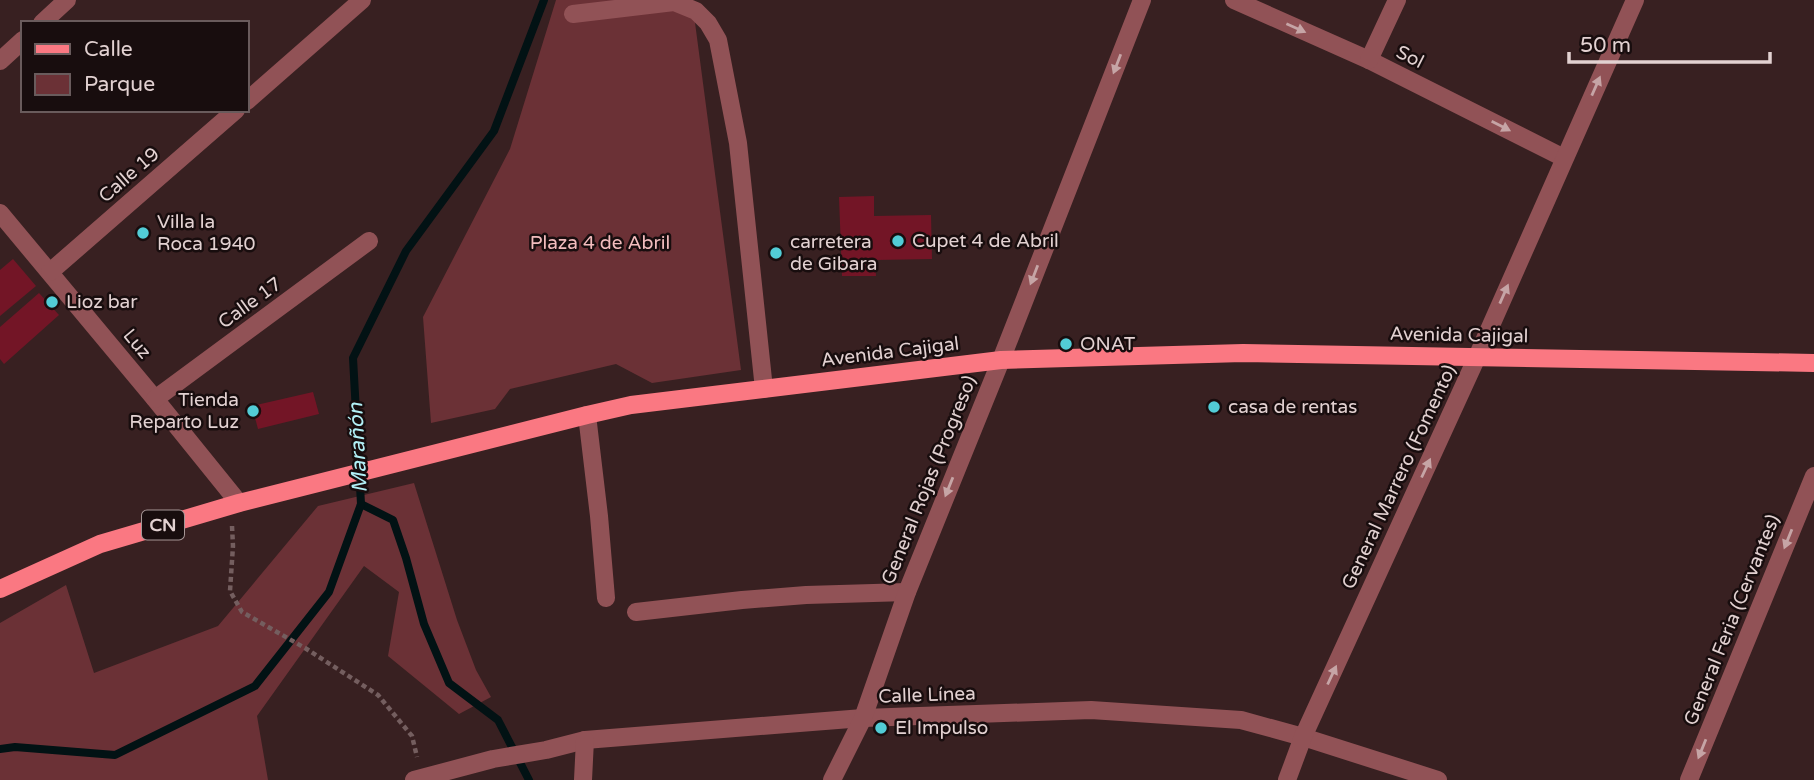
<svg xmlns="http://www.w3.org/2000/svg" width="1814" height="780" font-family="'Varela Round',sans-serif">
  <rect width="100%" height="100%" fill="#382021"/>
  <g fill="#6b3136">
    <polygon points="556,0 692,0 741,370 652,383 616,364 510,389 495,409 431,423 423,317 510,149"/>
    <polygon points="414,483 457,620 476,670 491,697 459,714 388,656 399,592 364,566 257,716 268,780 0,780 0,623 66,585 94,673 218,626 318,506"/>
  </g>
  <g fill="none" stroke-linecap="round" stroke-linejoin="round">
    <g stroke="#021214" stroke-width="8">
      <polyline points="361,504 393,520 406,558 424,624 449,683 498,720 529,780"/>
      <polyline points="0,749 15,747 115,755 255,686 329,592 361,504 353,358 406,251 494,131 544,0"/>
    </g>
  </g>
  <g fill="#731526">
    <polygon points="874,196 874,216 931,215 932,259 875,260 876,276 842,276 839,197"/>
    <polygon points="13,259 36,286 0,316 0,270"/>
    <polygon points="39,293 59,315 4,364 0,359 0,327"/>
    <polygon points="313,392 319,414 258,429 252,406"/>
  </g>
  <g fill="none" stroke-linecap="round" stroke-linejoin="round">
    <polyline stroke="#745e5f" stroke-width="4.5" stroke-dasharray="5 3.5" stroke-linecap="butt" points="232,526 233,546 230,591 242,612 305,648 378,695 412,736 417,757"/>
    <g stroke="#915256" stroke-width="18">
      <polyline points="1234,0 1369,60 1564,158"/>
      <polyline points="573,14 674,2 696,11 708,23 718,40 738,143 764,389"/>
      <polyline points="42,23 67,0"/>
      <polyline points="1369,60 1397,0"/>
      <polyline points="0,61 23,40"/>
      <polyline points="247,101 362,0"/>
      <polyline points="0,213 155,399 239,503"/>
      <polyline points="50,272 236,110"/>
      <polyline points="155,399 369,241"/>
      <polyline points="587,415 599,516 606,598"/>
      <polyline points="636,612 742,600 806,595 907,592"/>
      <polyline points="414,780 493,759 546,750 585,740 863,718 1091,710 1241,720 1303,737 1438,780"/>
      <polyline points="583,780 585,740"/>
      <polyline points="832,780 863,718 907,592 1001,360 1142,0"/>
      <polyline points="1287,780 1303,737 1477,357 1635,0"/>
      <polyline points="1689,780 1814,476"/>
    </g>
    <polyline stroke="#fa7882" stroke-width="18" points="0,589 100,544 239,503 587,415 631,405 1001,360 1243,353 1814,363"/>
  </g>
  <defs><path id="oneway-solid" d="M-6-.8H1V-3.2L6.5 0L1 3.2V.8H-6Z" transform="scale(1.75)"/></defs>
  <g fill="#c6a5a6">
    <use href="#oneway-solid" transform="translate(1296 28) rotate(24)"/>
    <use href="#oneway-solid" transform="translate(1117 64) rotate(111)"/>
    <use href="#oneway-solid" transform="translate(1596 86) rotate(-66)"/>
    <use href="#oneway-solid" transform="translate(1501 126) rotate(27)"/>
    <use href="#oneway-solid" transform="translate(1034 275) rotate(111)"/>
    <use href="#oneway-solid" transform="translate(1504 294) rotate(-66)"/>
    <use href="#oneway-solid" transform="translate(1426 468) rotate(-65)"/>
    <use href="#oneway-solid" transform="translate(949 487) rotate(112)"/>
    <use href="#oneway-solid" transform="translate(1788 539) rotate(112)"/>
    <use href="#oneway-solid" transform="translate(1332 675) rotate(-65)"/>
    <use href="#oneway-solid" transform="translate(1702 749) rotate(112)"/>
  </g>
  <g fill="#52ccd6" stroke="#180d0e" stroke-width="2.5">
    <circle cx="143" cy="233" r="7"/>
    <circle cx="898" cy="241" r="7"/>
    <circle cx="776" cy="253" r="7"/>
    <circle cx="52" cy="302" r="7"/>
    <circle cx="1066" cy="344" r="7"/>
    <circle cx="1214" cy="407" r="7"/>
    <circle cx="253" cy="411" r="7"/>
    <circle cx="881" cy="728" r="7"/>
  </g>
  <g text-anchor="middle" dominant-baseline="central" stroke-width="5" stroke-linejoin="round" paint-order="stroke">
    <rect fill="#180d0e" stroke="#a59696" stroke-width="2" x="142" y="510.5" width="42" height="29" rx="5"/>
    <g font-size="18" font-weight="bold" fill="#e2d1d1">
      <text x="163" y="525">CN</text>
    </g>
    <g font-size="19" fill="#e2d1d1" stroke="#180d0e">
      <text transform="translate(1410 57) rotate(27)">Sol</text>
      <text transform="translate(129 175) rotate(-41)">Calle 19</text>
      <text transform="translate(250 303) rotate(-36)">Calle 17</text>
      <text transform="translate(1459 335) rotate(1)">Avenida Cajigal</text>
      <text transform="translate(137 344) rotate(50)">Luz</text>
      <text transform="translate(890 352) rotate(-7)">Avenida Cajigal</text>
      <text transform="translate(1399 477) rotate(-65)">General Marrero (Fomento)</text>
      <text transform="translate(929 480) rotate(-68)">General Rojas (Progreso)</text>
      <text transform="translate(1732 620) rotate(-68)">General Feria (Cervantes)</text>
      <text transform="translate(927 695) rotate(-2)">Calle Línea</text>
    </g>
    <g font-size="19" fill="#e2d1d1" stroke="#180d0e" text-anchor="start">
      <text x="157" y="222">Villa la<tspan x="157" dy="22">Roca 1940</tspan></text>
      <text x="912" y="241">Cupet 4 de Abril</text>
      <text x="790" y="242">carretera<tspan x="790" dy="22">de Gibara</tspan></text>
      <text x="66" y="302">Lioz bar</text>
      <text x="1080" y="344">ONAT</text>
      <text x="239" y="400" text-anchor="end">Tienda<tspan x="239" dy="22">Reparto Luz</tspan></text>
      <text x="1228" y="407">casa de rentas</text>
      <text x="895" y="728">El Impulso</text>
    </g>
    <g font-size="19" fill="#f2bcbd" stroke="#180d0e">
      <text x="600" y="243">Plaza 4 de Abril</text>
    </g>
    <g font-size="21" font-style="italic" fill="#b2f0f6" stroke="#180d0e">
      <text transform="translate(358 448) rotate(-93)">Marañón</text>
    </g>
  </g>
  <rect x="21" y="21" width="228" height="91" fill="#180d0e" stroke="#695b5c" stroke-width="2"/>
  <rect x="35" y="44" width="35" height="10" fill="#fa7882" stroke="#695b5c" stroke-width="2"/>
  <text x="84" y="56" font-size="21" fill="#e2d1d1">Calle</text>
  <rect x="35" y="74" width="35" height="21" fill="#6b3136" stroke="#695b5c" stroke-width="2"/>
  <text x="84" y="91" font-size="21" fill="#e2d1d1">Parque</text>
  <path d="M1569 52v10h201v-10" fill="none" stroke="#e2d1d1" stroke-width="3.5"/>
  <text x="1580" y="52" font-size="21" fill="#e2d1d1" stroke="#180d0e" stroke-width="5" paint-order="stroke">50 m</text>
</svg>
